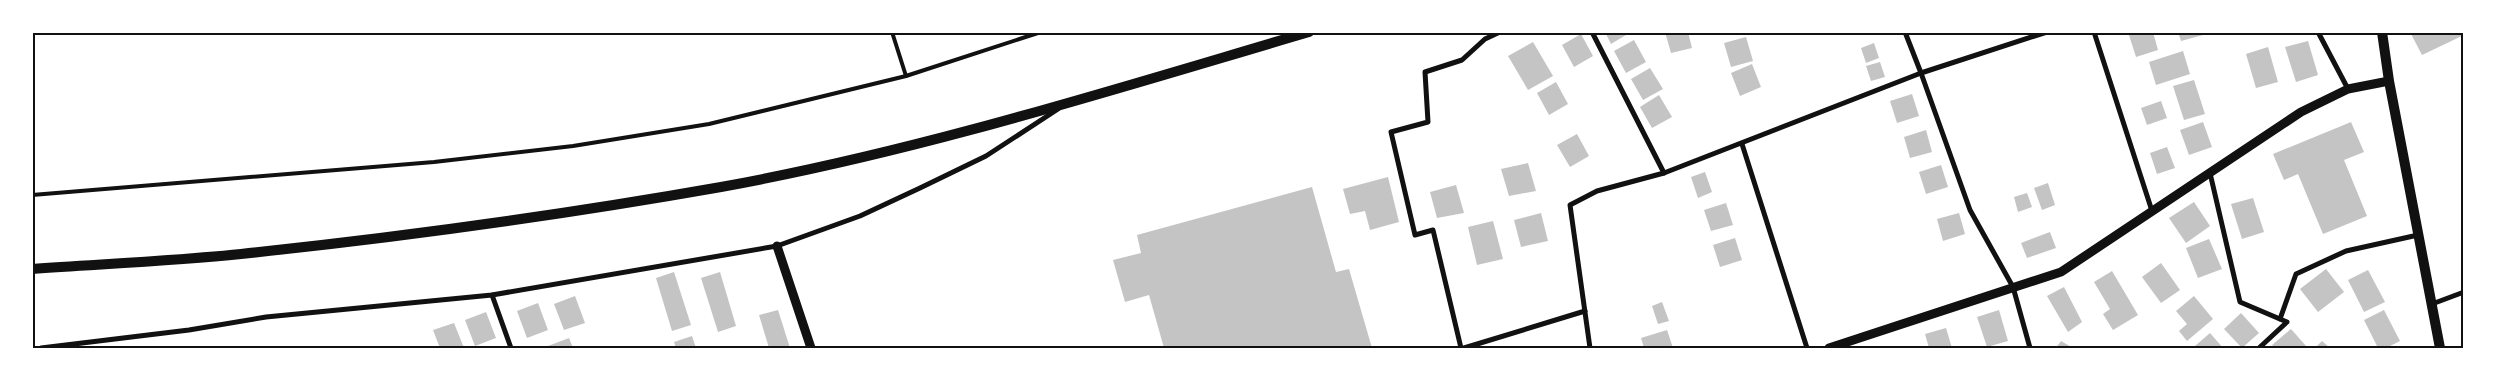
<svg xmlns="http://www.w3.org/2000/svg" width="2496" height="381" font-family="Poppins,sans-serif">
  <rect width="100%" height="100%" fill="#fff"/>
  <g fill="#c4c4c4">
    <polygon points="1605,32 1631,32 1611,44"/>
    <polygon points="1665,32 1688,32 1692,48 1671,53"/>
    <polygon points="2128,32 2153,32 2158,50 2136,57"/>
    <polygon points="2178,32 2203,32 2203,35 2181,41"/>
    <polygon points="2410,32 2464,32 2464,35 2422,55"/>
    <polygon points="1581,34 1593,56 1574,67 1562,45"/>
    <polygon points="1746,37 1753,61 1731,67 1724,43"/>
    <polygon points="1634,40 1646,62 1626,73 1614,51"/>
    <polygon points="2308,41 2318,75 2296,82 2285,47"/>
    <polygon points="1533,42 1553,76 1528,90 1508,56"/>
    <polygon points="1874,43 1879,58 1866,63 1861,48"/>
    <polygon points="2268,47 2278,82 2256,88 2246,54"/>
    <polygon points="2183,51 2190,74 2156,85 2149,62"/>
    <polygon points="1880,62 1885,77 1871,81 1866,66"/>
    <polygon points="1752,64 1761,87 1740,96 1731,73"/>
    <polygon points="1650,68 1663,89 1643,100 1631,79"/>
    <polygon points="2194,80 2205,114 2184,120 2173,86"/>
    <polygon points="1556,82 1568,104 1549,115 1537,93"/>
    <polygon points="1912,94 1919,116 1897,123 1890,101"/>
    <polygon points="1659,95 1672,117 1652,128 1640,107"/>
    <polygon points="2161,101 2167,118 2147,125 2141,108"/>
    <polygon points="2203,122 2212,147 2189,155 2180,130"/>
    <polygon points="2351,122 2364,152 2344,160 2367,216 2323,234 2298,174 2284,180 2273,154"/>
    <polygon points="1926,130 1932,152 1910,158 1904,137"/>
    <polygon points="1577,134 1589,156 1570,167 1557,145"/>
    <polygon points="2167,147 2175,168 2157,174 2150,153"/>
    <polygon points="1528,163 1536,191 1509,196 1501,169"/>
    <polygon points="1941,165 1948,187 1926,194 1919,172"/>
    <polygon points="1705,172 1712,192 1698,198 1691,177"/>
    <polygon points="1388,177 1399,222 1370,230 1365,211 1350,214 1343,189"/>
    <polygon points="2048,183 2055,205 2042,210 2034,188"/>
    <polygon points="1456,185 1464,213 1437,218 1430,192"/>
    <polygon points="1312,187 1336,272 1349,269 1372,348 1164,348 1149,295 1125,302 1113,260 1141,253 1137,235"/>
    <polygon points="2027,193 2032,207 2018,212 2014,197"/>
    <polygon points="2253,198 2264,232 2242,239 2231,204"/>
    <polygon points="2194,202 2210,226 2186,243 2169,218"/>
    <polygon points="1726,203 1733,225 1711,231 1704,210"/>
    <polygon points="1541,213 1548,241 1521,247 1514,220"/>
    <polygon points="1959,213 1965,234 1943,241 1937,219"/>
    <polygon points="1493,221 1503,259 1477,265 1468,227"/>
    <polygon points="2050,232 2056,248 2027,258 2021,243"/>
    <polygon points="1735,238 1742,260 1720,267 1713,245"/>
    <polygon points="2209,239 2222,269 2198,278 2186,248"/>
    <polygon points="2161,263 2180,290 2161,303 2142,277"/>
    <polygon points="2326,269 2344,292 2318,312 2300,289"/>
    <polygon points="2368,270 2385,302 2364,312 2348,280"/>
    <polygon points="2112,271 2138,315 2113,330 2103,314 2110,309 2094,282"/>
    <polygon points="674,272 691,325 672,331 656,278"/>
    <polygon points="720,272 736,326 718,332 701,278"/>
    <polygon points="2064,287 2082,322 2068,332 2047,296"/>
    <polygon points="575,296 585,323 564,330 554,304"/>
    <polygon points="2194,296 2213,319 2187,341 2179,331 2187,324 2176,311"/>
    <polygon points="1662,302 1669,321 1658,324 1652,306"/>
    <polygon points="538,303 548,330 527,338 517,311"/>
    <polygon points="778,310 790,348 769,348 759,315"/>
    <polygon points="1999,310 2008,341 1987,347 1977,317"/>
    <polygon points="2384,310 2400,341 2386,348 2378,348 2364,320"/>
    <polygon points="486,312 496,338 475,346 465,320"/>
    <polygon points="2241,313 2259,333 2242,348 2224,329"/>
    <polygon points="454,323 464,348 440,348 433,330"/>
    <polygon points="1946,328 1952,348 1929,348 1925,334"/>
    <polygon points="2291,329 2306,346 2302,348 2275,348 2272,345"/>
    <polygon points="1667,330 1673,348 1644,348 1641,338"/>
    <polygon points="2210,333 2223,348 2197,348 2195,346"/>
    <polygon points="692,336 696,348 676,348 674,342"/>
    <polygon points="569,338 573,348 549,348 548,346"/>
    <polygon points="2061,341 2073,348 2056,348"/>
    <polygon points="2322,341 2330,348 2315,348"/>
  </g>
  <g fill="none" stroke-linecap="round" stroke-linejoin="round">
    <g stroke="#111" stroke-width="4">
      <polyline points="892,32 906,76"/>
      <polyline points="32,195 434,162 573,146 709,124 906,76 1041,32"/>
    </g>
    <g stroke="#111" stroke-width="5">
      <polyline points="1592,32 1664,173"/>
      <polyline points="1905,32 1921,73 1970,210 2013,287 2030,348"/>
      <polyline points="2094,32 2152,211"/>
      <polyline points="2318,32 2348,89"/>
      <polyline points="1742,144 1807,348"/>
      <polyline points="2210,173 2240,302 2287,322 2259,348"/>
      <polyline points="492,295 511,348"/>
      <polyline points="2432,304 2464,292"/>
      <polyline points="2280,319 2296,274 2346,251 2418,235"/>
      <polyline points="41,348 189,330 266,317 492,295 777,246 860,216 920,188 986,156 1058,109"/>
      <polyline points="1461,348 1433,230 1415,235 1391,132 1428,122 1425,72 1462,60 1485,39 1500,32"/>
      <polyline points="1464,348 1585,311"/>
      <polyline points="1590,348 1570,205 1597,191 1664,173 1921,73 2047,32"/>
    </g>
    <g stroke="#111" stroke-width="9">
      <polyline points="777,246 811,348"/>
      <polyline points="1829,348 2061,272 2301,112 2348,89 2389,81"/>
    </g>
    <g stroke="#111" stroke-width="10">
      <polyline points="2382,32 2389,81 2440,348"/>
      <path d="M32,269C102,264 172,261 241,254C402,237 562,215 721,187C920,151 1115,89 1309,32"/>
    </g>
  </g>
  <rect width="2496" height="381" fill="none" stroke="#ffffff" stroke-width="68"/>
  <rect x="34" y="34" width="2428" height="313" fill="none" stroke="#111" stroke-width="2"/>
</svg>
